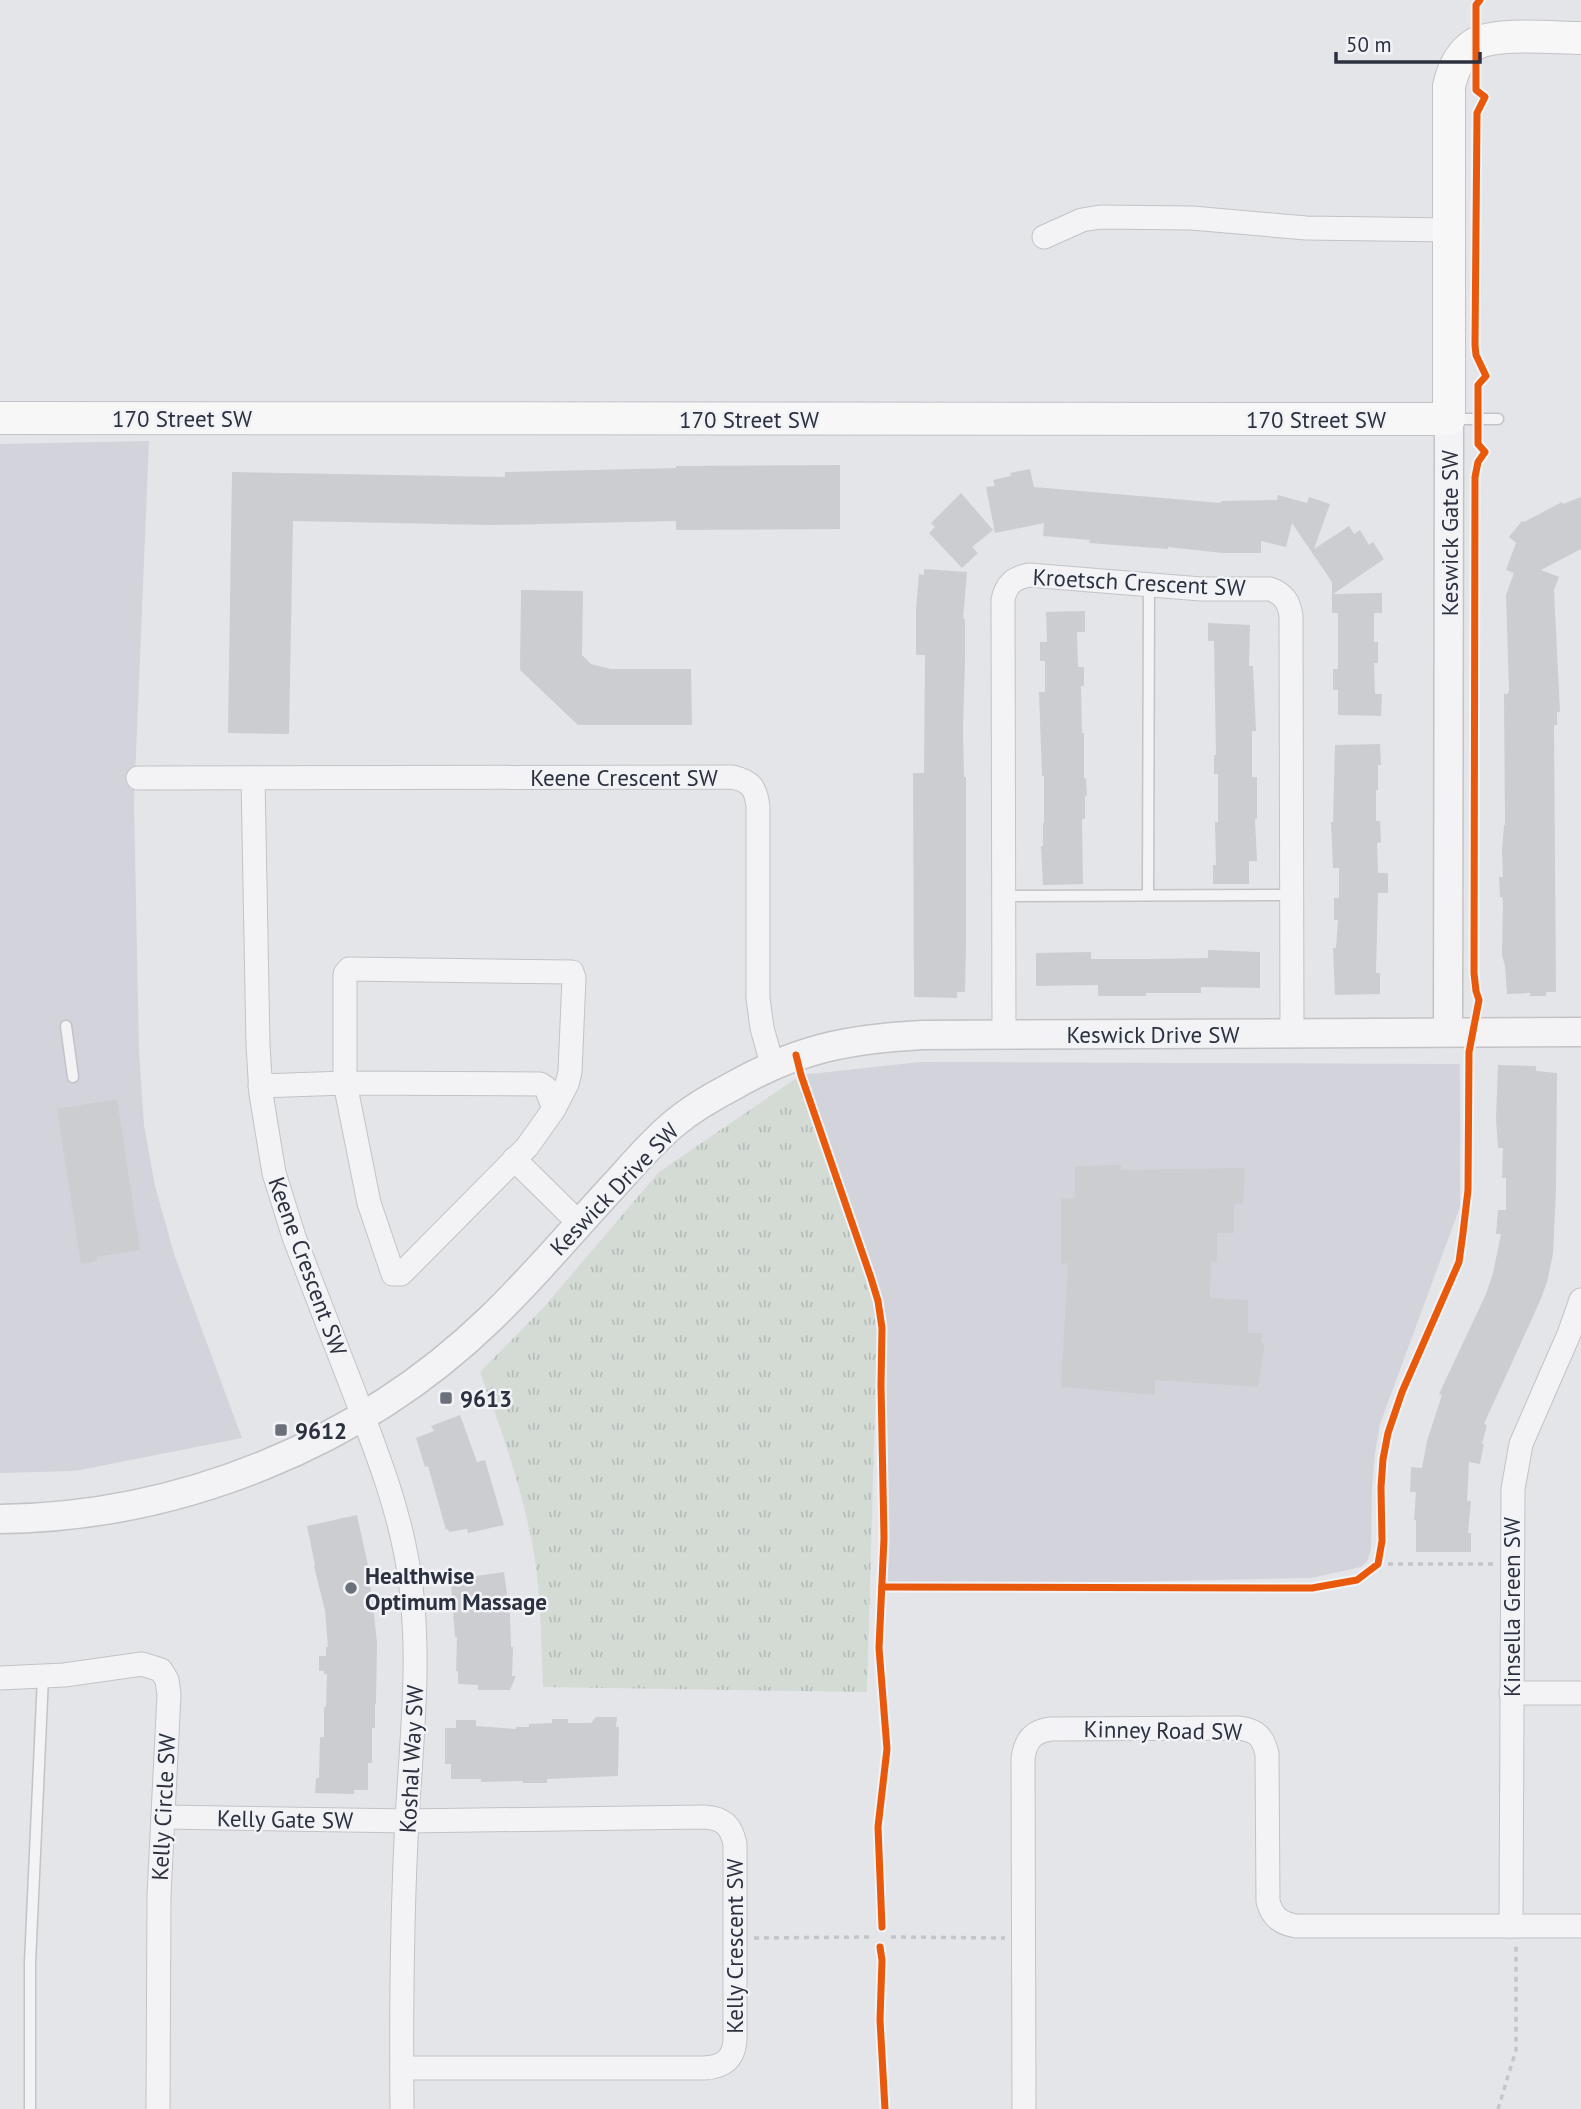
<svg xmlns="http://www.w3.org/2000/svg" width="1581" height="2109" font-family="'PT Sans',sans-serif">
  <defs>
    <pattern id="park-tufts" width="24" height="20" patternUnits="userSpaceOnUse" patternTransform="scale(1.75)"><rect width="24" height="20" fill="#d4dbd5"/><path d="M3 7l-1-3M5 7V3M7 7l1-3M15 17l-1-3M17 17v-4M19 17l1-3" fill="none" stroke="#b6bcb8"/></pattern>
  </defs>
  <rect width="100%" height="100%" fill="#e4e5e8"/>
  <g fill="#d3d4db">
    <polygon points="149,441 134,802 139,1051 144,1125 155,1186 175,1257 242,1438 75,1471 0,1473 0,444"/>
    <polygon points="920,1062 1460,1064 1460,1207 1380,1424 1375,1454 1372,1488 1371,1548 1368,1560 1361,1567 1311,1578 882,1587 878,1301 801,1075"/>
  </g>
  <path fill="url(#park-tufts)" d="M801,1075L878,1301L867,1692L543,1687C541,1639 541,1589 532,1542C520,1483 501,1428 480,1372L543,1308L659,1172Z"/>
  <g fill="#cccdd0">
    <polygon points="840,465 840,529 676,530 676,521 492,525 293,521 289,734 228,733 232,472 505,477 505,472 676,468 676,466"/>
    <polygon points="1030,469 1034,487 1221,503 1221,501 1277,500 1278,495 1307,503 1309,497 1330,504 1314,549 1349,526 1354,534 1360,530 1369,545 1373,542 1384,559 1333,594 1382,593 1382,613 1374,613 1374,642 1378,642 1378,663 1374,663 1375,694 1382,694 1381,716 1338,715 1338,690 1333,690 1333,669 1338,669 1338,613 1332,613 1332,582 1292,523 1286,547 1261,541 1261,553 1222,553 1168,547 1168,549 1089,543 1090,540 1043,536 1044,523 995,533 986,487 995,486 993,480 1011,476 1010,473"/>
    <polygon points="961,493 993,530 972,547 978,553 962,568 929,533 935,527 931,523"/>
    <polygon points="1581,497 1581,549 1541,570 1559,577 1554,590 1560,712 1557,712 1557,725 1554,725 1556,992 1546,992 1546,996 1530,996 1530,993 1507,994 1505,966 1502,955 1503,900 1502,897 1500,897 1499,877 1503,877 1502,851 1504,825 1505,825 1504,694 1508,694 1509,690 1506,595 1514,573 1506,570 1516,543 1509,537 1522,521 1524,522 1562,502 1563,504"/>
    <polygon points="924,569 967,572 963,619 965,619 965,661 963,727 964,777 966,777 966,943 965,992 957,992 957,998 914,997 913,773 924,773 925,655 916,655 916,609 919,574 924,575"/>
    <polygon points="521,590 583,591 582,655 591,664 611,669 691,669 692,725 578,725 520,670"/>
    <polygon points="1085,611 1085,632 1077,632 1078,667 1084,667 1084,686 1081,686 1082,733 1084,733 1084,778 1086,778 1087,796 1085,796 1085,819 1082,819 1083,884 1043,885 1041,846 1043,846 1043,823 1044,823 1044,776 1042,776 1039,692 1045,692 1045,661 1040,661 1040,642 1047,642 1046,612"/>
    <polygon points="1208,623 1250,625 1249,666 1253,666 1256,731 1252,731 1252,777 1257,777 1257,819 1255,819 1257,861 1249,861 1249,884 1213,884 1213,865 1216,865 1215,822 1218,822 1218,774 1214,774 1214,755 1216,755 1214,641 1208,641"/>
    <polygon points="1380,744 1381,765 1378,765 1378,790 1376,790 1376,821 1380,821 1381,842 1377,843 1378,873 1388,873 1388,893 1378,893 1376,973 1380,973 1380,994 1335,995 1333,948 1336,948 1338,920 1334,920 1334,898 1339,898 1339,868 1333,868 1331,822 1333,822 1335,745"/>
    <polygon points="1208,950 1260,952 1260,988 1201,987 1201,993 1146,993 1146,996 1098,996 1098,985 1036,986 1036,953 1091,952 1091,959 1150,959 1208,958"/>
    <polygon points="1498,1065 1536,1066 1536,1071 1557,1073 1556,1189 1553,1254 1547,1282 1540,1301 1484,1424 1487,1425 1482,1444 1484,1444 1480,1464 1469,1462 1467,1501 1471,1501 1468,1533 1471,1533 1471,1552 1416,1552 1416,1520 1414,1520 1416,1492 1410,1492 1411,1467 1422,1468 1427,1441 1442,1395 1439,1394 1486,1294 1493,1273 1501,1234 1496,1234 1498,1210 1506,1210 1506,1178 1502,1178 1503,1148 1498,1148 1496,1120"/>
    <polygon points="117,1099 140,1250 97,1257 97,1261 81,1264 57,1109"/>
    <polygon points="1121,1165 1121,1170 1245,1168 1243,1204 1234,1204 1234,1233 1217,1233 1217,1262 1211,1261 1210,1298 1248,1300 1248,1333 1262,1333 1261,1343 1265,1343 1258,1387 1155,1380 1155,1395 1061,1387 1068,1263 1061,1264 1061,1199 1075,1198 1075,1166"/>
    <polygon points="460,1415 477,1462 485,1460 504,1525 468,1533 467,1529 449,1532 448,1529 446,1530 428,1466 425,1467 416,1438 434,1431 431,1426"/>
    <polygon points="357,1515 369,1570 367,1570 372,1596 377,1642 376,1704 375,1704 375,1728 372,1728 372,1763 368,1763 368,1790 354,1790 354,1794 315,1793 316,1778 319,1778 320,1737 324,1737 324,1707 326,1707 327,1674 324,1674 324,1671 319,1671 319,1656 326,1656 326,1647 328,1647 325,1611 314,1566 315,1565 307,1526"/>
    <polygon points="504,1572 510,1615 511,1647 513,1647 512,1676 516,1676 510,1690 478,1690 478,1685 458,1684 458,1671 456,1671 457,1637 455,1637 451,1584 470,1582 469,1577"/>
    <polygon points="596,1717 617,1717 616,1727 619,1727 618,1776 547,1779 547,1783 523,1783 523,1781 481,1782 481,1779 451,1779 451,1764 445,1764 445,1728 456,1728 456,1720 476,1720 476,1726 516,1729 516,1727 529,1727 529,1724 552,1723 552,1719 568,1719 568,1723 591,1723"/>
  </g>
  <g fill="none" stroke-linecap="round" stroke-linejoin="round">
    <g stroke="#c2c3c6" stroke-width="13">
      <g id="service">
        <polyline points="1452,419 1498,419"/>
        <polyline points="1148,895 1149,585"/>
        <polyline points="1004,896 1291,895"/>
        <polyline points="66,1026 73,1077"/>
        <polyline points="30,2109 30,1963 43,1677"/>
      </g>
    </g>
    <g stroke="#c2c3c6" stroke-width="25">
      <g id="minor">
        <polyline points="1044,237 1082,220 1100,217 1192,218 1306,228 1450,230"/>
        <path d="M138,778L732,777C751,781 756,788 758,807V998L762,1028L772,1064"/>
        <path d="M253,778L258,1045L261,1094L274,1173L294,1237C315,1291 336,1345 357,1400C376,1451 396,1501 406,1555C423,1643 412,1731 407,1819C402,1915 401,2012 402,2109"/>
        <path d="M1004,1034L1003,600C1006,584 1014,578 1029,575L1201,589H1270C1284,594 1289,602 1291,616L1292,1033"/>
        <polyline points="260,1086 345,1083 369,1203 393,1274 401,1274 527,1147 554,1109 546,1088 540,1084 345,1083 345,974 349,969 572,972 574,978 570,1072 567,1084 554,1109"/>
        <polyline points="514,1159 579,1223"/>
        <polyline points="0,1678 64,1675 142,1664 161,1670 167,1680 169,1695 159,1895 158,2109"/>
        <polyline points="1511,1693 1581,1693"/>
        <path d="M163,1817L407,1821L704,1817C723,1818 731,1825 735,1844V2041C733,2061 722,2067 704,2068H402"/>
        <polyline points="1511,1926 1513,1489 1521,1444 1569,1334 1581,1300"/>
        <path d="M1024,2109L1023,1759C1025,1741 1033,1731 1051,1729L1238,1728C1256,1730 1263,1736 1267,1754L1268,1901C1272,1917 1280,1923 1296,1926H1581"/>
      </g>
    </g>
    <g stroke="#c2c3c6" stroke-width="31">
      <g id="tertiary">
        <polyline points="1448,1032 1449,419"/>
        <path d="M0,1519C180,1517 361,1444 490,1319C536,1275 576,1226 619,1180C637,1160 655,1139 676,1122C693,1108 712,1097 731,1087C797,1049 847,1039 922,1035L1581,1032"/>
      </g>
    </g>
    <g stroke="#c2c3c6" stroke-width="34">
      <path id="secondary" d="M0,418L1449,419V86C1453,69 1460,53 1475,44C1497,32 1555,38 1581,38"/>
    </g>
    <g stroke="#c4c5c8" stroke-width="3.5" stroke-dasharray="5 5" stroke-linecap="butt">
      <polyline points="1378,1564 1495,1564"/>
      <polyline points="891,1937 1005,1938"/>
      <polyline points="754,1938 871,1937"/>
      <polyline points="1498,2109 1516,2050 1516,1946"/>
    </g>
    <use href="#service" stroke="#f3f3f5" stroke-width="10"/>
    <use href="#minor" stroke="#f3f3f5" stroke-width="23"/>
    <use href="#tertiary" stroke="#f3f3f5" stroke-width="28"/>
    <use href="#secondary" stroke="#f7f7f7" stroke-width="32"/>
    <g stroke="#f2f3f7" stroke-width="11">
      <g id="cycleway">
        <polyline points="796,1055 801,1075 871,1278 878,1301 882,1328 881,1385 884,1538 879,1648 887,1749 878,1827 882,1927"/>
        <polyline points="882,1587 1312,1588 1357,1580 1378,1564 1382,1541 1381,1487 1383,1459 1388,1433 1402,1392 1459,1262 1463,1233 1468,1190 1469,1052 1479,1000 1476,991 1474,973 1475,477 1478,462 1485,452 1478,444 1478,385 1486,376 1476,355 1475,345 1477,113 1485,97 1476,90 1476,5 1480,0"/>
        <polyline points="880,1947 882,1960 880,2020 885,2109"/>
      </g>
    </g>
    <use href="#cycleway" stroke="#e8590c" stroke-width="7"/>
  </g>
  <g fill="#6c707b" stroke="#f2f3f7" stroke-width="2.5">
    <rect x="439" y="1391" width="14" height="14" rx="3.5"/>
    <rect x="274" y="1423" width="14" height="14" rx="3.5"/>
    <circle cx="351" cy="1588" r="7"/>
  </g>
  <g text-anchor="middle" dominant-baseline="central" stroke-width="5" stroke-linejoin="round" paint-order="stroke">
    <g font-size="23" fill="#2c3140" stroke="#f2f3f7">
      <text x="182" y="418">170 Street SW</text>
      <text x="749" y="419">170 Street SW</text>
      <text x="1316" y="419">170 Street SW</text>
      <text transform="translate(1449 533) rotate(-90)">Keswick Gate SW</text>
      <text transform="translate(1139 582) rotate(3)">Kroetsch Crescent SW</text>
      <text x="624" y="777">Keene Crescent SW</text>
      <text x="1153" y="1034">Keswick Drive SW</text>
      <text transform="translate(614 1189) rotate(-46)">Keswick Drive SW</text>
      <text transform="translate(308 1266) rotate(70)">Keene Crescent SW</text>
      <text transform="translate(1511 1607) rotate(-90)">Kinsella Green SW</text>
      <text transform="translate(1163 1730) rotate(1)">Kinney Road SW</text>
      <text transform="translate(411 1759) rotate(-87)">Koshal Way SW</text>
      <text transform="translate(163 1807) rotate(-87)">Kelly Circle SW</text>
      <text transform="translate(285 1819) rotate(1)">Kelly Gate SW</text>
      <text transform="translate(734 1946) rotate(-90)">Kelly Crescent SW</text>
    </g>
    <g font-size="23" font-weight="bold" fill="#2c3140" stroke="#f2f3f7" text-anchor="start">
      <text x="460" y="1398">9613</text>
      <text x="295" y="1430">9612</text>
      <text x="365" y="1575">Healthwise<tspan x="365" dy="26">Optimum Massage</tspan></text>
    </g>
  </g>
  <path d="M1336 52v10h144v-10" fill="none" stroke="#2c3140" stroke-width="3.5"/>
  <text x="1346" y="52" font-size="21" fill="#2c3140" stroke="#f2f3f7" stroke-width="5" paint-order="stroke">50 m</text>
</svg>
